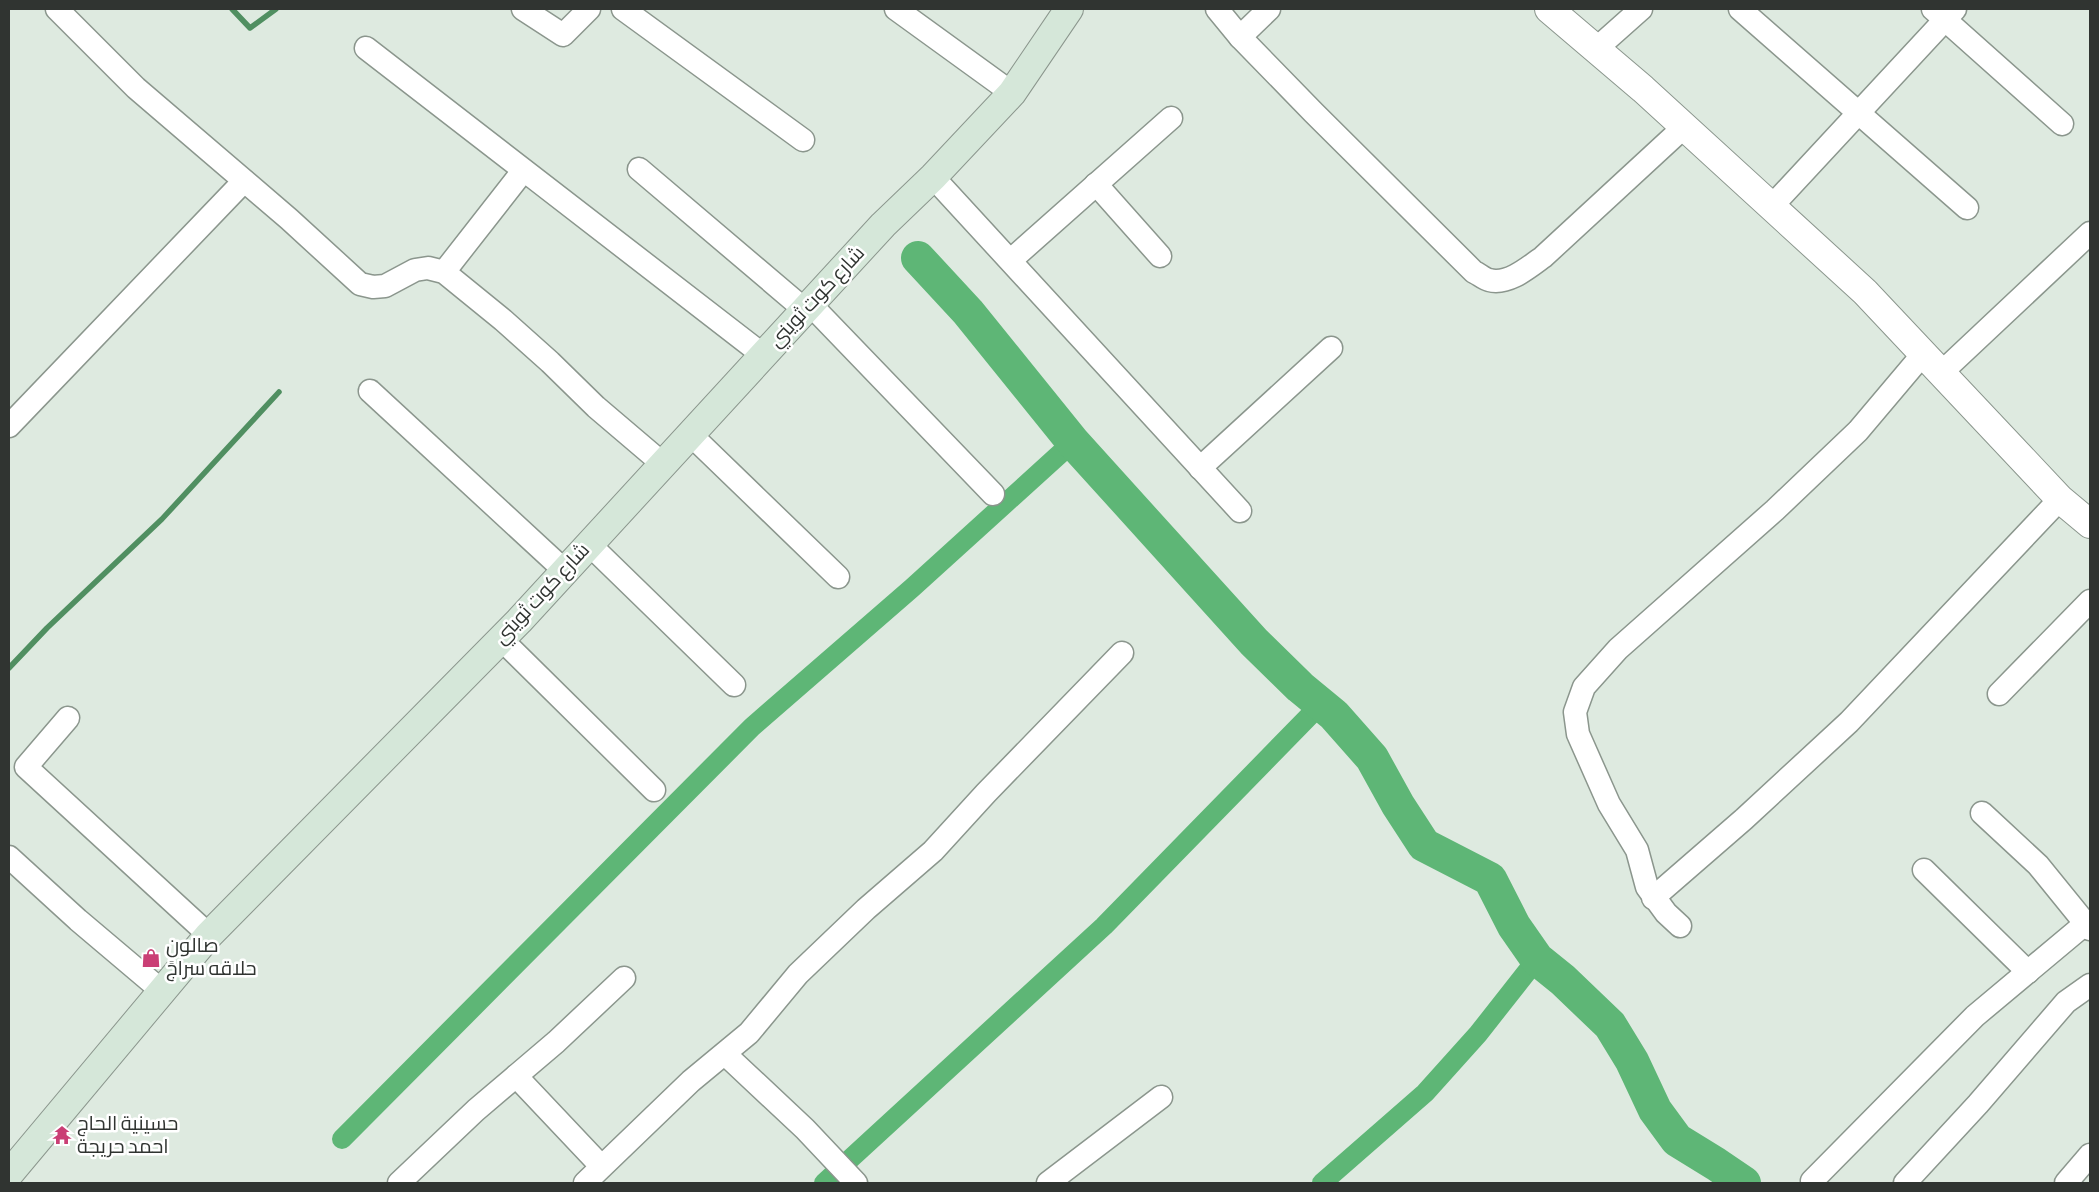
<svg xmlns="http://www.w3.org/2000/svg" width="2099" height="1192" font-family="'Alegreya Sans',Cairo,sans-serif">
  <rect width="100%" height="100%" fill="#deeae0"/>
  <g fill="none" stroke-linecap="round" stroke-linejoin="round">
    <g stroke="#508f61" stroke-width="5.5">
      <polyline points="232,9 250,28 276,9"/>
      <polyline points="9,668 47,628 162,519 279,392"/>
    </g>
    <g stroke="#5eb676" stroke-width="20">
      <polyline points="342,1139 752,727 912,588 1073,442"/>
      <polyline points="824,1183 1104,926 1321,704"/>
      <polyline points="1322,1183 1425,1093 1478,1034 1537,959"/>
    </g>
    <polyline stroke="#5eb676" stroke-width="34" points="918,258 968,312 1073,442 1254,642 1300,687 1334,715 1372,758 1398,805 1424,845 1490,879 1514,926 1537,959 1563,980 1610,1025 1632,1061 1655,1110 1677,1140 1716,1164 1744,1183"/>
    <g stroke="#8b968d" stroke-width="25">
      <g id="minor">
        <polyline points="57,9 136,88 289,219 360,284 373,287 385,286 415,270 428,268 444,272 503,320 550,362 596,407 663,464"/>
        <polyline points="523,9 563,35 589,9"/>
        <polyline points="623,9 803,140"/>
        <polyline points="896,9 1012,93"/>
        <path d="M1217,9L1240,37L1314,113L1474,272C1479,274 1484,279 1489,280C1508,285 1528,268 1543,257L1684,127"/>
        <polyline points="1740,9 1967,208"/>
        <polyline points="1933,9 2062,124"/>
        <polyline points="1240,37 1269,9"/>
        <polyline points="366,48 763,355"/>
        <polyline points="1596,49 1641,9"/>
        <polyline points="639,169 805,310"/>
        <polyline points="933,177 1240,511"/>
        <polyline points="1096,184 1160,256"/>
        <polyline points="1772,206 1955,9"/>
        <polyline points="1011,260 1171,118"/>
        <polyline points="444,272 523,171"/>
        <polyline points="810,304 993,494"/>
        <polyline points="1941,373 2090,233"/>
        <polyline points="370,391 565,571"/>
        <polyline points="9,426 244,181"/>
        <polyline points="690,434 838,577"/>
        <polyline points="1200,468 1331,348"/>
        <polyline points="589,544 734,685"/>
        <polyline points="501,639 654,790"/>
        <polyline points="1999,694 2090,601"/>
        <polyline points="68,718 26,767 209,935"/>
        <polyline points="1982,813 2038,865 2090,929"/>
        <polyline points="9,857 78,920 162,991"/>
        <polyline points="1924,870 2028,972"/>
        <polyline points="1653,898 1744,819 1849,722 2060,499"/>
        <polyline points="1680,926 1666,913 1647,887 1637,850 1609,804 1578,734 1575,712 1584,687 1618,649 1775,510 1858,431 1923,354"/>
        <polyline points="725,1054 805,1129 856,1183"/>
        <polyline points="516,1076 601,1166"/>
        <polyline points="1812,1181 1975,1016 2085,924"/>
        <polyline points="399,1183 476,1110 556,1042 624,978"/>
        <polyline points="585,1183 691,1081 749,1033 798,974 866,909 933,851 986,793 1122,653"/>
        <polyline points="1048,1183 1161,1097"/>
        <polyline points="1905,1183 1978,1104 2066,1002 2090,985"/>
        <polyline points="2066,1183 2090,1155"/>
      </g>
    </g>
    <g stroke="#8b968d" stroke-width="30">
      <polyline id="tertiary" points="1549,9 1643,89 1865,292 2060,499 2090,524"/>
    </g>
    <g stroke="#8b968d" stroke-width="30">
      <polyline id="secondary" points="9,1174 209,935 519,621 883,225 933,177 1012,93 1069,9"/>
    </g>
    <use href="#minor" stroke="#fff" stroke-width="22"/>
    <use href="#tertiary" stroke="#fff" stroke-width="28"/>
    <use href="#secondary" stroke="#d5e7d9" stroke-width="28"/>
  </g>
  <defs>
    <g id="shop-bare" transform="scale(1.5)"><path d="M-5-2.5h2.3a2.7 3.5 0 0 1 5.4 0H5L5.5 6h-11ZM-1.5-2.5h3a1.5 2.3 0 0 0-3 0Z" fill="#ca3f75" stroke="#fff" stroke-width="2.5" paint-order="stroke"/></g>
    <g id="temple-bare" transform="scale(1.5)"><path d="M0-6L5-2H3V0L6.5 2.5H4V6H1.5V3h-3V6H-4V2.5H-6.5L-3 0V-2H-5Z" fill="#ca3f75" stroke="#fff" stroke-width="2.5" paint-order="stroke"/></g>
  </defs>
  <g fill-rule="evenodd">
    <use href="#shop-bare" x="151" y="958"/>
    <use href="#temple-bare" x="62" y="1135"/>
  </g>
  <g text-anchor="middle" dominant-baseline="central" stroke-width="5" stroke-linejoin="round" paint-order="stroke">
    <g font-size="20" fill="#303431" stroke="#fff">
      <text transform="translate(817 297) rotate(-47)">شارع كوت ثويني</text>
      <text transform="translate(542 594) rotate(-47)">شارع كوت ثويني</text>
    </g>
    <g font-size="20" fill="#303431" stroke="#fff" text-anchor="start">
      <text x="166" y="946">صالون<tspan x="166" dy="23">حلاقه سراجً</tspan></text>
      <text x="77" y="1124">حسينية الحاج<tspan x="77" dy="23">احمد حريجة</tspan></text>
    </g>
  </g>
  <rect width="2099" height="1192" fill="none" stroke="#303431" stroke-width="20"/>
</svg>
